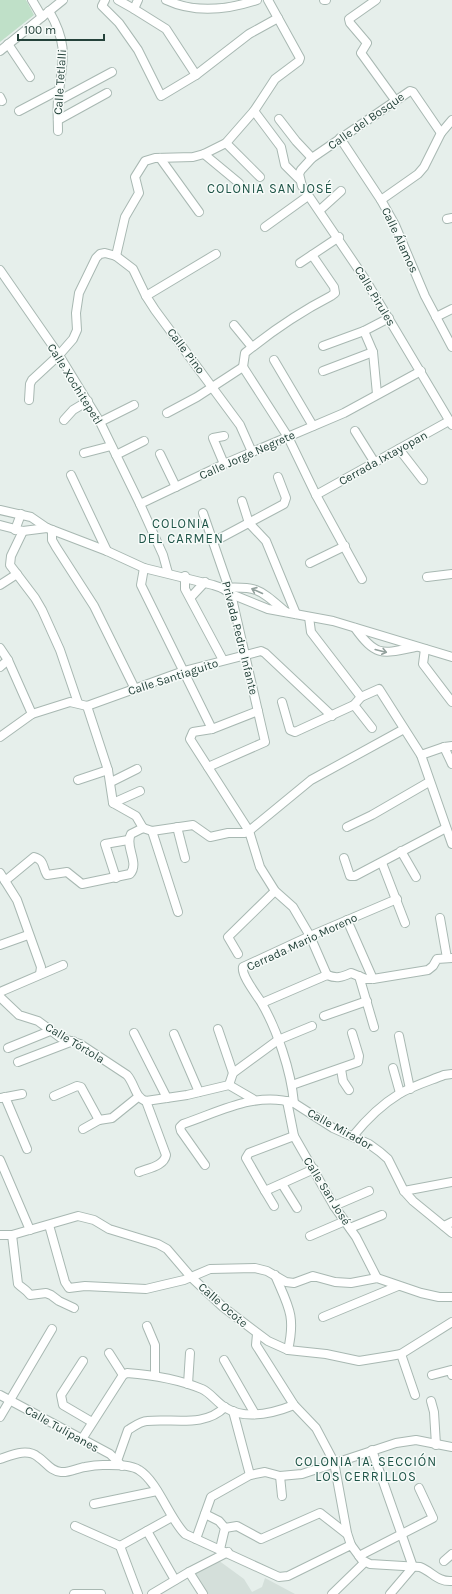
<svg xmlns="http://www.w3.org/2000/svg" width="452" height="1594" font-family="Karla,sans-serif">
  <rect width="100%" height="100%" fill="#e6efeb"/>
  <polygon fill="#d4dfda" points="218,1560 244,1579 252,1592 262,1587 265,1578 295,1594 207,1594 195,1574"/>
  <polygon fill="#bfe0c8" points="0,0 26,0 34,15 0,42"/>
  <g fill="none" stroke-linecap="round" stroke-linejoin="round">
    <g stroke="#a8b8b2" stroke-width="10">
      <g id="minor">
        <polyline points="32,0 42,17"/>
        <polyline points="105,0 102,6 119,23 138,50 161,96 196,75 249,34 278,18"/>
        <polyline points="118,0 134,9"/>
        <polyline points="138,0 134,9 166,29 196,75"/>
        <path d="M166,0C196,14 227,10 257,0"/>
        <polyline points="324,0 326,0"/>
        <polyline points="376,0 349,19 350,23 367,43 361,53 395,100"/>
        <path d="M49,11C70,47 62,62 58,100C57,110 58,121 58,131"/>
        <polyline points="8,44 30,77"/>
        <polyline points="0,51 63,0"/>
        <polyline points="0,97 2,101"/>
        <polyline points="58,101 112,72"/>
        <polyline points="19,111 59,90"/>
        <polyline points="254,111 281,147 285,165 299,179"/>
        <polyline points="279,119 296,141 312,158"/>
        <polyline points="58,120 107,93"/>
        <polyline points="441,133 413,92 410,91 312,158 301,170 299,174 302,186 365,279 452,425"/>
        <polyline points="340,138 381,200 395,225 425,296 452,347"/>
        <polyline points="226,143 260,177"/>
        <polyline points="204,154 239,183"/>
        <polyline points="160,158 199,212"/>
        <polyline points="381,200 418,174 424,167 441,133 452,120"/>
        <polyline points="320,210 341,191"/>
        <polyline points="447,219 452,218"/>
        <polyline points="265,227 308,196"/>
        <polyline points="116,256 125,217 139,193 135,177 145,161 155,158 193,157 204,154 226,143 254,111 275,79 299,61 300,58 268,0"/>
        <polyline points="300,263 339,237"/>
        <polyline points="0,270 59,355 100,422 140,504 163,555 168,573"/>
        <polyline points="146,296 216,254"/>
        <polyline points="436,317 452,309"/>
        <polyline points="234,325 252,347"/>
        <polyline points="364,331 373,352 377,394"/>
        <polyline points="323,346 364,331 389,318"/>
        <polyline points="274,360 313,426"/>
        <polyline points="243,367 288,437 316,495 362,579"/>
        <path d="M243,367L245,353C272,331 300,312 331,296L335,293L334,287L312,255"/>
        <polyline points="323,371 373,352"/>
        <polyline points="29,400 30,384 32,380 59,355 73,339 77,330 76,313 79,293 96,258 100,254 105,253 116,256 133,269 146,296 155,310 240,425 252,452"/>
        <polyline points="167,413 197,397 243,367"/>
        <polyline points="64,420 73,410 88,401"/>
        <polyline points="100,422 134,405"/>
        <polyline points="355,431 375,463"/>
        <polyline points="399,449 423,480"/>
        <polyline points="84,453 111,446"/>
        <polyline points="160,454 176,487"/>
        <polyline points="116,455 144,441"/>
        <polyline points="224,464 213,438 224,436"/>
        <polyline points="71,475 107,551"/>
        <polyline points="316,495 449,421"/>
        <polyline points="242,501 249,523"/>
        <polyline points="140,504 224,464 344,413 421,371"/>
        <polyline points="0,510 31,517 47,528 107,551 144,568 213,585 222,588 231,594 268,609 333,621 452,657"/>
        <polyline points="203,513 231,594 265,742 208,767"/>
        <polyline points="249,523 266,541 296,614"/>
        <polyline points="0,525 23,531 47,528"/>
        <polyline points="15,530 21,514"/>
        <polyline points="52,530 52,540 56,547 94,606 135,689"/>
        <polyline points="23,531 11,556 10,565 35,598 42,610 60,650 78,703"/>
        <polyline points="213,542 284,504 286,498 278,477"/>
        <polyline points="310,563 345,546"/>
        <polyline points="144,568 141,585 212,729"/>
        <polyline points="185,576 185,589 223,660"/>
        <polyline points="427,577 452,574"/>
        <polyline points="0,585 17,574"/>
        <path d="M222,588C258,586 259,589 286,612"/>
        <polyline points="191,597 205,582"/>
        <polyline points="309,617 311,632 361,697"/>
        <path d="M355,628C376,657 382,654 415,647"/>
        <polyline points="0,648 8,660 32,714"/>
        <polyline points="425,649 423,664 452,702"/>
        <polyline points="0,667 8,660"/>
        <polyline points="282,702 290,730 295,732 354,705 361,697 379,689 421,755 452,844"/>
        <polyline points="354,705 372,728"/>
        <polyline points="87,706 108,770 113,803 136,816 143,828"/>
        <polyline points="258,711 212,729 193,732 190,739 249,831 260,867 275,891 293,907 310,936 327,975"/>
        <polyline points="0,737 32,714 70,702 87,706 184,671 261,651 265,653 332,716"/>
        <polyline points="444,747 452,764"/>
        <polyline points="421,755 444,747 452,746"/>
        <polyline points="78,780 108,770"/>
        <polyline points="111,782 137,769"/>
        <polyline points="113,803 140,791"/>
        <polyline points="177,827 185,858"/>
        <polyline points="347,827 372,815 429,782"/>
        <polyline points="143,828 152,831 193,825 210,837 228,833 245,833 249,831 311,780 404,729"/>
        <polyline points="152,831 178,912"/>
        <polyline points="401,851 416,877"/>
        <polyline points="344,858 350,876 355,876 446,828"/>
        <polyline points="382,863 405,923"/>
        <polyline points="0,873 17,900 41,967 40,974"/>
        <polyline points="116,878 105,844 128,840"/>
        <path d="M5,881L34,857C45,860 42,867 47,875L67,872L82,884L130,874C140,863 124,846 131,834L143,828"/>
        <polyline points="440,918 447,958"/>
        <polyline points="347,920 373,979"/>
        <polyline points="0,945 28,935"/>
        <polyline points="238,954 228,937 275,891"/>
        <polyline points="359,976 374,1027"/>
        <polyline points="0,992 63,965"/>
        <path d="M0,997L19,1015L38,1021L61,1038L80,1044L127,1075C135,1084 135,1098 146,1101L187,1095L229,1085L253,1099"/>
        <path d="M262,1003L327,975C337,979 342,977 351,973L366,979H373L428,970L433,966L437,959L452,958"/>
        <polyline points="324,1016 367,1001"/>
        <polyline points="218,1029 233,1073"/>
        <polyline points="134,1033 167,1098"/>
        <polyline points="174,1034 199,1092"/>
        <polyline points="399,1036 410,1089"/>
        <polyline points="8,1048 50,1031"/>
        <polyline points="18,1062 73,1041"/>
        <polyline points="393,1068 400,1093"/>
        <polyline points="341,1069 343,1081 349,1090"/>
        <polyline points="229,1085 233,1073 278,1040 312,1026"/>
        <polyline points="292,1085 358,1062 359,1056 352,1033"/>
        <polyline points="54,1096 77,1086 81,1087 99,1120"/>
        <polyline points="5,1097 27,1149"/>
        <polyline points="1,1098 22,1094"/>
        <polyline points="287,1101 294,1136 334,1206 356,1237 377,1278"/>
        <path d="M294,1103C291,1071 277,1029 261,1002C256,994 241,975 243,967L310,936L397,899"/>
        <polyline points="83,1129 99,1120 112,1118 138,1097"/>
        <polyline points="294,1136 249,1153 246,1158 265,1191 314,1169"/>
        <path d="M353,1136C366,1120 381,1105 399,1094C412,1086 429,1081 444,1075L452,1074"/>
        <polyline points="0,1160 30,1230"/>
        <path d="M205,1165L181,1131L180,1127L183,1124C219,1112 256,1091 294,1103L333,1128L369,1144L380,1152L388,1159L404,1191L413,1201L452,1233"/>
        <path d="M139,1172C149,1168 164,1166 166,1155L146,1101"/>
        <polyline points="282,1184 297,1208"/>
        <polyline points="265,1191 274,1206"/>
        <polyline points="404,1191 452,1182"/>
        <polyline points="334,1206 369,1191"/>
        <polyline points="49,1225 65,1282 69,1288 85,1286 146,1289 184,1280 210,1269 255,1268 267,1271 286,1282 294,1283 313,1276 335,1282 351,1283 377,1278 421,1293 439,1297 452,1297"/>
        <polyline points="444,1226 452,1222"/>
        <polyline points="350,1228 382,1215"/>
        <polyline points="0,1235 12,1235 78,1216 94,1220 109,1229 158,1244 167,1249 191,1277 223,1307 268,1341 288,1350 326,1354 359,1361 390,1356 401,1354 452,1322"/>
        <path d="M12,1235L18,1284C22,1288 27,1290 30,1295L46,1293L51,1295L59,1301L74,1308"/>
        <polyline points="310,1236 345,1221"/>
        <path d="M275,1275C288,1306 296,1315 288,1350"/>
        <polyline points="323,1317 398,1286"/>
        <polyline points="147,1326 155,1345 155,1375"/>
        <polyline points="257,1334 256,1345 294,1405 316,1428 334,1462 347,1533 351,1545"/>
        <polyline points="109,1353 123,1375"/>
        <polyline points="401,1354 415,1395"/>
        <polyline points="224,1360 255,1414"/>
        <polyline points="83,1361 61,1395 63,1405 92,1422"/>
        <polyline points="432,1375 451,1370 452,1375"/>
        <polyline points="188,1384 190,1353"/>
        <polyline points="0,1395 110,1454 122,1466"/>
        <polyline points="431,1401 434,1412 436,1445"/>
        <polyline points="233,1411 250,1475"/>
        <polyline points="0,1417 52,1329"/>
        <path d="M82,1439L123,1375L127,1373C153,1375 178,1379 202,1389C211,1393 217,1403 226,1408C246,1420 274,1413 294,1405"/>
        <polyline points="372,1450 413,1567 390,1594"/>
        <path d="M0,1459C12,1455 27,1448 38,1457C46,1462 50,1471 61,1472C69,1473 77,1468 85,1467C90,1466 97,1465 103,1465C113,1465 130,1464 139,1470C158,1482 169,1518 185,1534L279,1577L288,1576L351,1545L362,1560L370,1564L420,1567C433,1572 437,1582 452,1581"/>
        <path d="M117,1461L128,1430C133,1427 141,1421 147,1421C173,1418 204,1428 225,1407"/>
        <polyline points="280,1476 282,1496"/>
        <polyline points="94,1504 157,1491"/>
        <polyline points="205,1514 219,1521 225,1528 220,1549"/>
        <polyline points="75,1526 120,1546"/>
        <polyline points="225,1528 237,1526 261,1539 320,1513 347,1534"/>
        <polyline points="147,1531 175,1580"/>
        <polyline points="196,1539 211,1497 250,1475 265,1472 280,1476 302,1474 396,1443 416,1440 452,1447"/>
        <polyline points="120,1546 172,1517"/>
        <polyline points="120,1546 138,1594"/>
        <polyline points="359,1556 433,1518 419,1488"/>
        <polyline points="444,1561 452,1554"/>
        <polyline points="189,1572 203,1594"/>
        <polyline points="74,1594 101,1594"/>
        <polyline points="152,1594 189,1572 228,1552"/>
        <polyline points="332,1594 365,1562"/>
      </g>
    </g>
    <use href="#minor" stroke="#fff" stroke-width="8"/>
  </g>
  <defs><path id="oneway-shaft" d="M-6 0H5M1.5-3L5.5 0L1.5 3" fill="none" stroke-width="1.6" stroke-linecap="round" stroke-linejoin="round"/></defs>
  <g stroke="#92a09c">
    <use href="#oneway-shaft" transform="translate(257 591) rotate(-156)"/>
    <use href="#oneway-shaft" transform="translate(381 651) rotate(14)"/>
  </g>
  <g text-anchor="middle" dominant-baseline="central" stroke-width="3" stroke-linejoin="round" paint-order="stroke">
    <g font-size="12" fill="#24423a" stroke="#f7fbf9">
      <text transform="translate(60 82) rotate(-86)">Calle Tetlalli</text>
      <text transform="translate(366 121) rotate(-35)">Calle del Bosque</text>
      <text transform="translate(400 240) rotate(65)">Calle Álamos</text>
      <text transform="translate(375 296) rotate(59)">Calle Pirules</text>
      <text transform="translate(186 351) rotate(53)">Calle Pino</text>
      <text transform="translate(75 384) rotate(58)">Calle Xochitepetl</text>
      <text transform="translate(247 455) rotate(-24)">Calle Jorge Negrete</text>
      <text transform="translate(383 458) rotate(-29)">Cerrada Ixtayopan</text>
      <text transform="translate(240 638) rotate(76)">Privada Pedro Infante</text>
      <text transform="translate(173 677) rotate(-18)">Calle Santiaguito</text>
      <text transform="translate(302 942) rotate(-25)">Cerrada Mario Moreno</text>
      <text transform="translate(75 1043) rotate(31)">Calle Tórtola</text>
      <text transform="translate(340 1129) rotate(29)">Calle Mirador</text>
      <text transform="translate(327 1191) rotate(58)">Calle San José</text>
      <text transform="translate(223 1305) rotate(41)">Calle Ocote</text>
      <text transform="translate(62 1429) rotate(29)">Calle Tulipanes</text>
    </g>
    <g font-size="13" letter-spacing="1" fill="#1f5548" stroke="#f7fbf9">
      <text x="270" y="188">COLONIA SAN JOSÉ</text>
      <text x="181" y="523">COLONIA<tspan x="181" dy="15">DEL CARMEN</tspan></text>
      <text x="366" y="1461">COLONIA 1A. SECCIÓN<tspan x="366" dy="15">LOS CERRILLOS</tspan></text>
    </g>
  </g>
  <path d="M18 34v6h86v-6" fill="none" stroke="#24423a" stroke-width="2"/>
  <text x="24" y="34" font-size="12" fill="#24423a" stroke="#f7fbf9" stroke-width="3" paint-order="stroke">100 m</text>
</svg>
